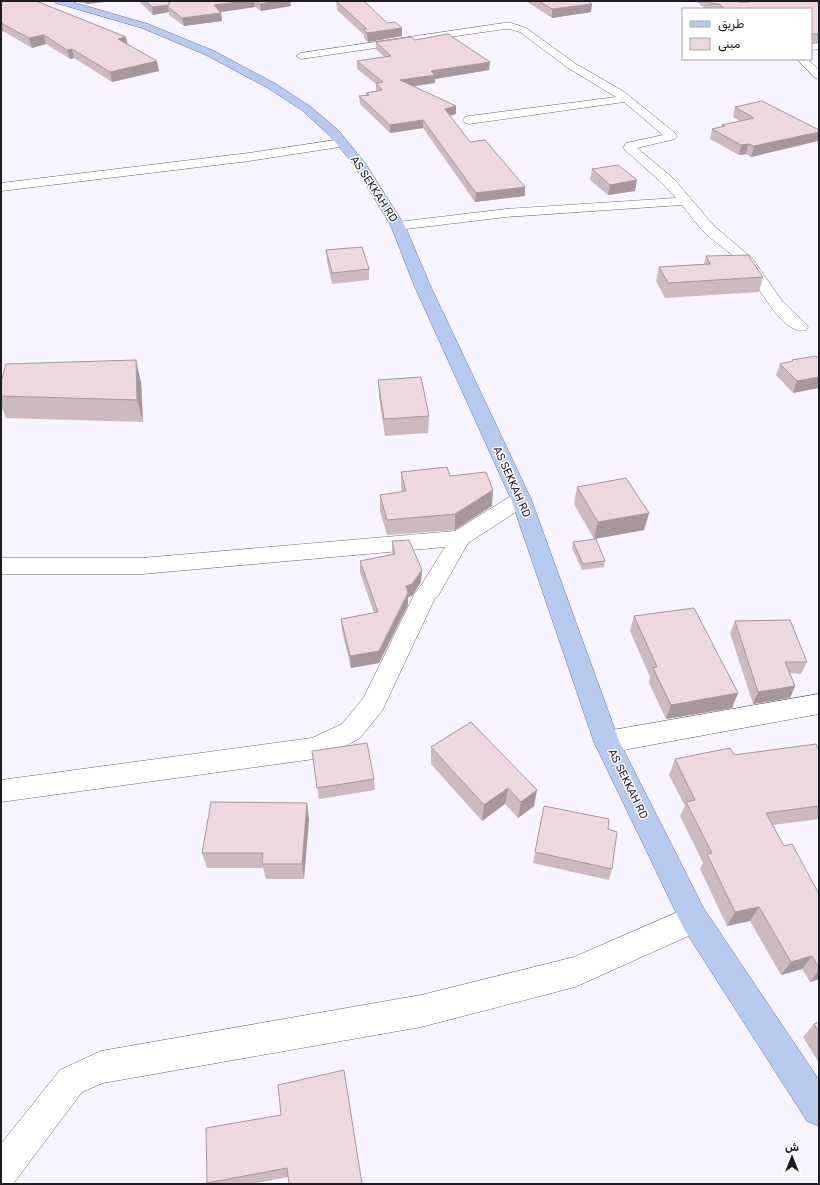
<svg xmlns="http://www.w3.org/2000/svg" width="820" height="1185" font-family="Rubik,Vazirmatn,sans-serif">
  <rect width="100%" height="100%" fill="#f7f3ff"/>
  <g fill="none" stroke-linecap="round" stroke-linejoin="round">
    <g stroke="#6c6777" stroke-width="1">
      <g id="minor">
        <path d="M504,23H511L526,28L576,64L623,91L675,133L677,136L675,139L637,148L673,178L715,227L752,258L782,301L806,324L808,327L806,330C781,337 756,279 741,263C730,252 717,244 706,234C697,225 690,215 682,205L506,217L398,230L393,229L391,226L393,223L398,222L506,209L676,198L663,184L623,148L626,143L663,135L624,102L469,124L465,123L463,120L465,117L469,116L616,97L568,68L520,32L510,29H504L301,59L296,56L301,53Z"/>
        <polygon points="819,43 819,49 811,50 811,44"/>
        <polygon points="797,59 808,59 819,70 819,79 815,78"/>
        <polygon points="342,139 346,140 348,143 346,146 249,161 1,191 1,183 249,153"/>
        <polygon points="521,492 528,494 531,499 528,504 468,543 438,596 435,598 382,711 360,738 343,747 314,759 1,802 1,780 312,738 342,724 364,697 415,593 422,584 445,547 142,574 1,574 1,558 142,558 455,531 514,494"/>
        <polygon points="819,694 819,714 607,753 598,749 594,742 598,735 607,731"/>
        <polygon points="694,905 704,909 709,919 704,929 575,987 421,1027 103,1083 82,1092 13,1184 1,1184 1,1144 60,1070 101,1051 421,995 574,957"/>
      </g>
    </g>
    <g stroke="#6277a2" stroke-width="1">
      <polygon id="major" points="54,1 69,1 148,24 214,51 276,84 311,107 339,131 365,163 405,226 430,285 531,499 619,741 704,909 819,1080 819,1126 807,1121 684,929 594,742 511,499 414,285 391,226 354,165 331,137 303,111 268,88 206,55 142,28 56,3"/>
    </g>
    <use href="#minor" fill="#fff" fill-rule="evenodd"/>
    <use href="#major" fill="#b7cbf0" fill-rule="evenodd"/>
  </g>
  <g fill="#cdbac0">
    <polygon points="1,1 128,44 159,71 112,82 74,58 70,59 46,44 32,48 3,31 1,32"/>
    <polygon points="74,1 113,1 86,4"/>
    <polygon points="139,1 170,1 170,3 171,1 290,1 291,6 261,11 255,7 220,12 221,13 222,21 184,26 169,15 169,12 153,15"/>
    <polygon points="336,1 387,23 402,36 368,42 364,38 364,35 337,10"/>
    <polygon points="526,1 588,1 591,12 552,18"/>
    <polygon points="696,1 737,1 739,2 742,2 740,1 819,1 819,42 811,43 811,9 705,9"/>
    <polygon points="415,40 489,70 435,79 435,83 414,86 456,114 450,116 470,142 525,196 475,202 423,128 390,133 360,104 359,96 366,95 366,93 376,91 376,84 357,69 357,61 384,57 376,49 376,42"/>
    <polygon points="735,107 819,130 819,139 818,141 751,157 746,154 739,155 710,139 712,129 721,127 722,125 740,121 733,117"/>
    <polygon points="592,169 635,191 608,195 590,180"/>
    <polygon points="326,250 369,269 369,280 332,284 327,261"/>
    <polygon points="706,256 763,277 759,292 665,298 656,281 659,267 704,264"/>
    <polygon points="819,359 793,393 776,375 780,364 792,362 792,360"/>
    <polygon points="378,380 429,416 428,433 385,436 379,397"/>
    <polygon points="141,382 143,422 6,418 1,405 1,396"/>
    <polygon points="401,472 450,476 492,506 455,530 387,535 380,511 380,495 402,492 401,488"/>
    <polygon points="577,487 649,513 644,530 594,539 574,504"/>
    <polygon points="392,541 421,582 412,596 408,597 408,605 379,663 351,668 342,631 341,619 374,613 360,573 360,561 392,554"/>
    <polygon points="573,542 605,561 604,567 582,570 572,548"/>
    <polygon points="634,616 738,693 732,708 666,719 649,683 650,677 630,631"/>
    <polygon points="735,621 807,662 801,674 790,673 795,686 790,698 753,704 730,633"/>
    <polygon points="471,722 534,806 518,818 505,804 482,821 431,764 431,747"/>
    <polygon points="819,750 819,819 773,825 784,846 819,894 819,979 810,982 802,969 781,975 750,921 727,926 700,869 703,863 680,816 685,806 669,775 675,759"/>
    <polygon points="312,751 374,779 375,790 319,799"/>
    <polygon points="544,806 608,829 612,869 609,880 533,863"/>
    <polygon points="309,819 304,879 266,879 263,868 207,868 202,853"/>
    <polygon points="819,1022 819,1063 803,1037 814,1024"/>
    <polygon points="281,1115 288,1177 251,1184 208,1184 207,1183"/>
  </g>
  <g fill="#a7979c">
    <polygon points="85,1 113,1 86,4"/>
    <polygon points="245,1 254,1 255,7 215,13 214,5"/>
    <polygon points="277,1 290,1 291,6 261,11 260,4"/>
    <polygon points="592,4 591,12 552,18 552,9"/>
    <polygon points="169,5 168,7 169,12 153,15 152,7"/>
    <polygon points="221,13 222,21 184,26 182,18"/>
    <polygon points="1,25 3,31 1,32"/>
    <polygon points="402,28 402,36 368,42 367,33"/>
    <polygon points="44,35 46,44 32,48 29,38"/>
    <polygon points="126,37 128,46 118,39"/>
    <polygon points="72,49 74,58 70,59 67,50"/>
    <polygon points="157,61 159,71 112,82 110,72"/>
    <polygon points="490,62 489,70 435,79 435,83 400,88 400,80 431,71"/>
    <polygon points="456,106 456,114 445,117 445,109"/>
    <polygon points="423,120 423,128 390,133 390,125"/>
    <polygon points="819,132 819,139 818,141 751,157 754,146"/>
    <polygon points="748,144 746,154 739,155 741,145"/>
    <polygon points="637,180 635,191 608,195 610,185"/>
    <polygon points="525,187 525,196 475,202 476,193"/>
    <polygon points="136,360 141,382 143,422 137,400"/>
    <polygon points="819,377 819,388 793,393 797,381"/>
    <polygon points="493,490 492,506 455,530 455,514"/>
    <polygon points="649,513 644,530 594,539 598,522"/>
    <polygon points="422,570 421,582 412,596 408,597 408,605 379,663 351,668 350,656 406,586"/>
    <polygon points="795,686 790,698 753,704 758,692"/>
    <polygon points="738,693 732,708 666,719 671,705"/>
    <polygon points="508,788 505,804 482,821 484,805"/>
    <polygon points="537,790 534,806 518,818 521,802"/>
    <polygon points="307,803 309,819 304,879 302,864"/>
    <polygon points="759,907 750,921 727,926 735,912"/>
    <polygon points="812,956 802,969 781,975 791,962"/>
    <polygon points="819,970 819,979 810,982"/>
  </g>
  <g fill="#eed8df" stroke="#a7979c">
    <polygon points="1,1 36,1 126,37 118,39 157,61 110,72 72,49 67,50 44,35 29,38 1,23"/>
    <polygon points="146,1 169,1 169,4 171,1 245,1 214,5 221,13 182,18 168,7 169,5 152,7"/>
    <polygon points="256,1 277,1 260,4"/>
    <polygon points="336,1 364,1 387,23 395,22 402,28 367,33 363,29 367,29"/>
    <polygon points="539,1 588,1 592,4 552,9"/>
    <polygon points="707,1 737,1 739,2 749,2 750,1 819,1 819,34 813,34 811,32 811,9 725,9 719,4 709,3"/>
    <polygon points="448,34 490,62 431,71 435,75 400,80 456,106 445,109 470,142 485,140 525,187 476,193 423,120 390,125 359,96 369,95 366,93 382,90 376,83 383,82 357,61 391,56 376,42 411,37 415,40"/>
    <polygon points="762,101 819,130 819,132 754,146 748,144 741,145 712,129 725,126 722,125 754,118 735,107"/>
    <polygon points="618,165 637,180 610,185 592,169"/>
    <polygon points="362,247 369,269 332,273 326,250"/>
    <polygon points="748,255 763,277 668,283 659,267 710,264 706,256"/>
    <polygon points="816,356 819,359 819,377 797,381 780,364 793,361 792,360"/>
    <polygon points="136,360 137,400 1,396 1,382 6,364"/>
    <polygon points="421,377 429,416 384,419 378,380"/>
    <polygon points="447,467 450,476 486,472 493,490 455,514 387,520 380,495 406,491 401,472"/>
    <polygon points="626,478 649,513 598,522 577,487"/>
    <polygon points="596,539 605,561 583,564 573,542"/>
    <polygon points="409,540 422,570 412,584 406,586 408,593 379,651 350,656 341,619 378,612 360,561 395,554 392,541"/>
    <polygon points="694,608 738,693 671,705 653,668 657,667 634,616"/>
    <polygon points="790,620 807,662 785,662 795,686 758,692 735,621"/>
    <polygon points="471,722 537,790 521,802 508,788 484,805 431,747"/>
    <polygon points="367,743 374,779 317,788 312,751"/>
    <polygon points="816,744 819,750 819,806 766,813 784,846 792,844 819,894 819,968 812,956 791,962 759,907 735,912 707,854 712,853 686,802 695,800 675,759 730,748 734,755"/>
    <polygon points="211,802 307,803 302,864 262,864 263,853 202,853"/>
    <polygon points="544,806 609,819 608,829 617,832 612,869 535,852"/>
    <polygon points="819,1022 819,1032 814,1024"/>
    <polygon points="344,1070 362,1184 289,1184 287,1168 207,1183 206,1128 281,1115 278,1085"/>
  </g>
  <g text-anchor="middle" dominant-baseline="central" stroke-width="3" stroke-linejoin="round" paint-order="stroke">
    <g font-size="11" fill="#1e1c23" stroke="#fff">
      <text transform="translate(374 189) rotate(57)">AS SEKKAH RD</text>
      <text transform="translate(512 482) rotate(66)">AS SEKKAH RD</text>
      <text transform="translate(628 784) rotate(64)">AS SEKKAH RD</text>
    </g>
  </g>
  <rect width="820" height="1185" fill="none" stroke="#1e1c23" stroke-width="4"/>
  <rect x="682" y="8" width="130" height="52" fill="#ffffff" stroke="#a5a4a7"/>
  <rect x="690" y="21" width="20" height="6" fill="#b7cbf0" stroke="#a5a4a7"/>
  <text x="718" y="28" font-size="12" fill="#1e1c23">طريق</text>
  <rect x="690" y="38" width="20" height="12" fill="#eed8df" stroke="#a5a4a7"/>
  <text x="718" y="48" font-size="12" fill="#1e1c23">مبنى</text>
  <g transform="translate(792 1157)" stroke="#ffffff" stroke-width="3" paint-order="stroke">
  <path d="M0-3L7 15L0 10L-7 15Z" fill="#1e1c23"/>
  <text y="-6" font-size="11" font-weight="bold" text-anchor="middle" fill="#1e1c23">ش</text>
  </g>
</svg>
